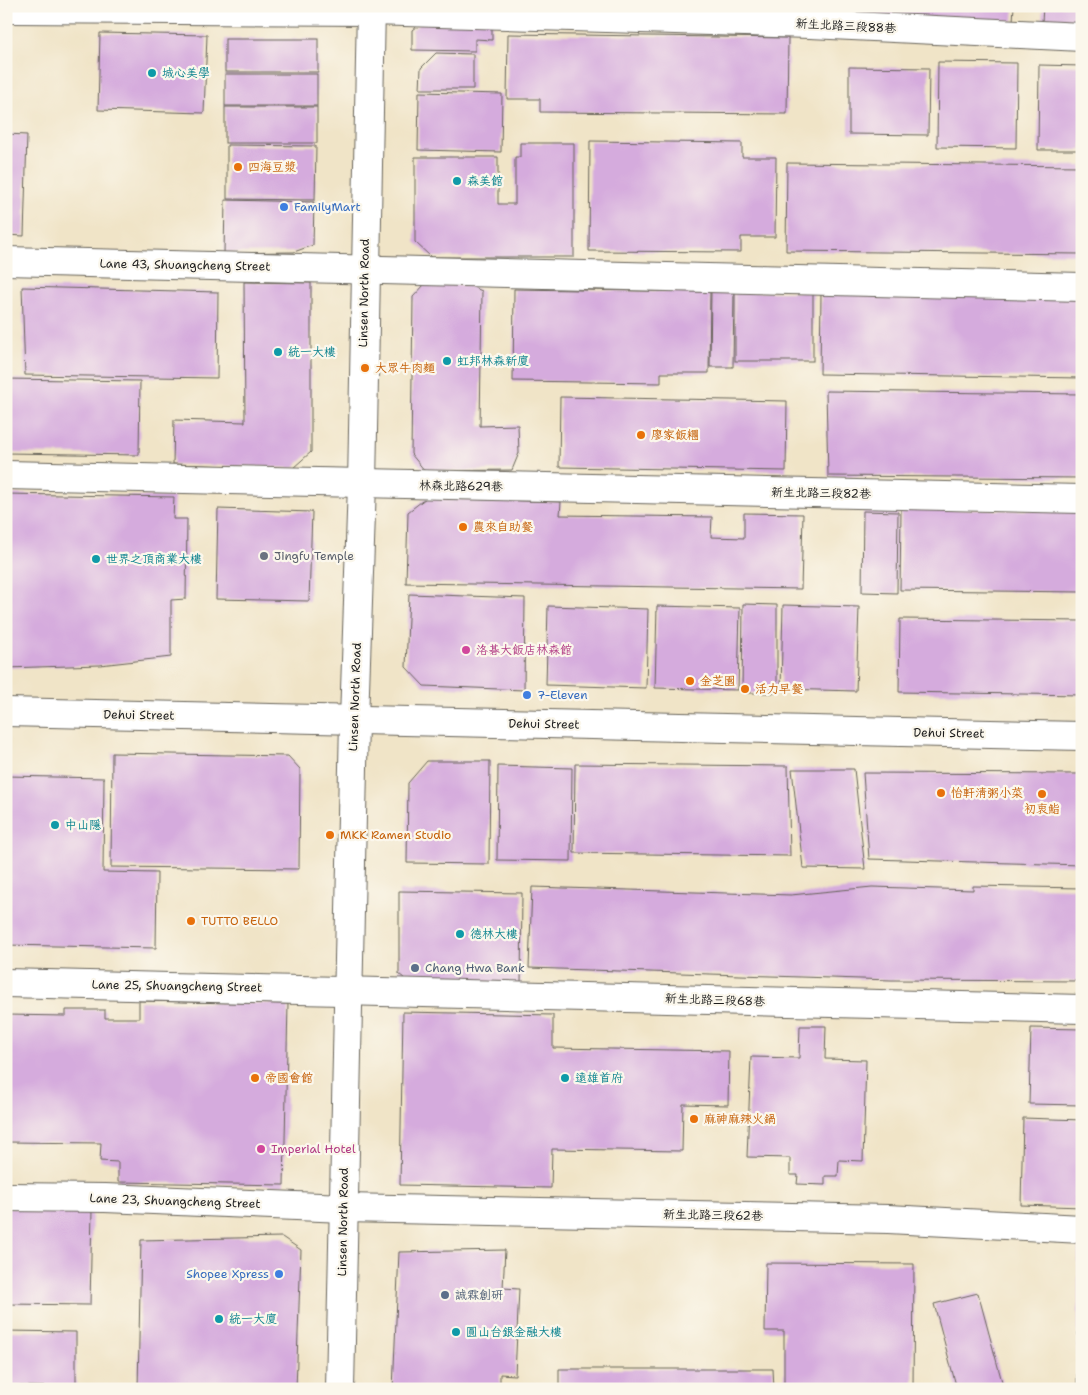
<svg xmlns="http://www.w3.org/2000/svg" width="1088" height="1395" font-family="'Shantell Sans','LXGW WenKai TC',sans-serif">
  <rect width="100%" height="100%" fill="#fbf7ec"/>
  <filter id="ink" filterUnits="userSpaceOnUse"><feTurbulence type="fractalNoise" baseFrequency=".02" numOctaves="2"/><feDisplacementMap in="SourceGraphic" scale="10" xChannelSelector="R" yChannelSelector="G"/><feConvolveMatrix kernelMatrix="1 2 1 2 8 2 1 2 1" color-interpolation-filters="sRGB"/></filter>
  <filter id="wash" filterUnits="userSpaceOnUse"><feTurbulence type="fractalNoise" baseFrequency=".0096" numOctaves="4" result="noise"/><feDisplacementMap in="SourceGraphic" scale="20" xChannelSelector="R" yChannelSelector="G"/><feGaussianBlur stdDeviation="1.12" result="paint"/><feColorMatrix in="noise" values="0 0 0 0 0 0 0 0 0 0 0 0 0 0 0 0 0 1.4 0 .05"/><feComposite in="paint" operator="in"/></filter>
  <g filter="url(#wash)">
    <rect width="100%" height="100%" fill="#f0e4c7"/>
    <g id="blocks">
      <g fill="#d5abdd">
        <polygon points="820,6 1014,6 1013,21 820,18"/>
        <polygon points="1043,6 1082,6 1082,23 1042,22"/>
        <polygon points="427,18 492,18 492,40 475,39 475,51 412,50 412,30"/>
        <polygon points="100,33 207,35 204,113 98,110"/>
        <polygon points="508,34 788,38 787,114 540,112 540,99 507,99"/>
        <rect x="225" y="39" width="93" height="33"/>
        <polygon points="436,53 473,54 473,89 420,89 421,68"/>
        <polygon points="938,62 1017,63 1016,148 937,147"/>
        <polygon points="1039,65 1082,66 1082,150 1038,150"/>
        <polygon points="849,67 929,68 928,135 849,134"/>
        <rect x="225" y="74" width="92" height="32"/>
        <polygon points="419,92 502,94 501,152 418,150"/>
        <rect x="225" y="107" width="92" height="36"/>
        <polygon points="6,134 27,135 24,236 6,235"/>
        <polygon points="590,141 742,143 742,157 776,157 775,237 741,237 741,252 589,251"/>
        <polygon points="520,143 574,143 574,257 431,257 415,242 415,157 498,157 498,204 515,204 515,157 520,157"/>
        <polygon points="227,145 316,146 315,200 227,199"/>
        <polygon points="787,163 1082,166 1082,254 786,251"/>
        <polygon points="225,200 314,202 313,245 294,252 224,253"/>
        <polygon points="244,282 311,283 311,452 293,468 173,464 174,420 245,422"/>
        <polygon points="425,284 468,285 482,291 480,426 518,425 519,453 512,470 425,471 411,454 413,297"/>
        <polygon points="22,287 218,292 217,378 25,375"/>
        <polygon points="514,289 710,292 709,373 661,373 661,383 513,381"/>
        <polygon points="711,290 734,290 733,367 710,367"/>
        <rect x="735" y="292" width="78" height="69"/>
        <polygon points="821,293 1082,296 1082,378 820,374"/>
        <polygon points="6,379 140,381 139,455 6,453"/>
        <polygon points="826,391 1082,394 1082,478 828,476"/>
        <polygon points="560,397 787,401 786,471 559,467"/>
        <polygon points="6,494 174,497 173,519 187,519 186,599 171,600 171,657 100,665 6,668"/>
        <polygon points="426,498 561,502 560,515 712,517 711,537 744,538 744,513 803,514 801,589 406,583 408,512"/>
        <polygon points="218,509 312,512 309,601 216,599"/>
        <polygon points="901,509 1082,511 1082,592 900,590"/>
        <polygon points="863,511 898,512 897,593 862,592"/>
        <polygon points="409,594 525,598 524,690 424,686 406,667"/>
        <polygon points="743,604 777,605 777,693 742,693"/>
        <polygon points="783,605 859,607 856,691 781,689"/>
        <polygon points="548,606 648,609 646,688 546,685"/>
        <polygon points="657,606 740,608 738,690 655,688"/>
        <polygon points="900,619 1082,621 1082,695 899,692"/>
        <polygon points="112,753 288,756 300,769 299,869 111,867"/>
        <polygon points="427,761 490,761 489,864 407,863 408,783"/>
        <polygon points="575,764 788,766 790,856 574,853"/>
        <polygon points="498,766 572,768 571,861 497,860"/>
        <polygon points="792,769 854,769 865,869 803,868"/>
        <polygon points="863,773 1082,774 1082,865 869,859"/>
        <polygon points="6,776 104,778 103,872 157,873 156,948 6,945"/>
        <polygon points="973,886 1082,888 1082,981 891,980 529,968 532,887 791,895 872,887 973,890"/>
        <polygon points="399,891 522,893 521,986 415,987 399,974"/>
        <polygon points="139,1001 288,1004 284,1185 118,1182 118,1162 100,1161 101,1143 6,1142 6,1015 66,1016 66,1010 105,1010 105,1018 139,1018"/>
        <polygon points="403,1012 553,1015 553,1048 729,1051 728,1105 683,1104 682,1151 552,1149 551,1188 400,1185"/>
        <polygon points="800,1026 826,1026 825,1059 866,1060 863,1161 839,1160 838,1176 825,1176 825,1185 797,1184 798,1175 790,1175 790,1158 747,1157 751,1057 799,1058"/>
        <polygon points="1031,1028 1082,1029 1082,1105 1029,1104"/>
        <polygon points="1023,1118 1082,1120 1082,1207 1021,1205"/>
        <polygon points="6,1208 92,1210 90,1305 6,1304"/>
        <polygon points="282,1237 301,1250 296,1389 138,1389 141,1240"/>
        <rect x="1078" y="1238" width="4" height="97"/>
        <polygon points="505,1250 503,1288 519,1289 515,1375 500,1374 500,1389 393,1389 399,1252"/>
        <polygon points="766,1263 914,1264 913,1389 784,1389 784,1331 765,1331"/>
        <polygon points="978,1293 1004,1389 957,1389 934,1304"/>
        <polygon points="6,1331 76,1332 76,1387 6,1386"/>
        <rect x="1077" y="1344" width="5" height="45"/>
        <polygon points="559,1369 773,1369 774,1389 559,1389"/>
      </g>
    </g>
  </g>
  <g filter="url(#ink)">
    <use href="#blocks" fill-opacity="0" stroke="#666258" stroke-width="1"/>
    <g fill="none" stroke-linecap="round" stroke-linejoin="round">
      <g stroke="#666258" stroke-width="30">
        <g id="minor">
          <polyline points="6,9 371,11 810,24 1082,37"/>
          <polyline points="6,261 1082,287"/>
          <polyline points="6,475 1082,499"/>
          <polyline points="6,712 1082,736"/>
          <polyline points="6,983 1082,1009"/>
          <polyline points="6,1197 105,1198 344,1208 888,1219 1082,1229"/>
          <polyline points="340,1389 354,720 362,484 371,6"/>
        </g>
      </g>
      <use href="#minor" stroke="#fff" stroke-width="28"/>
    </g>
  </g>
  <g fill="#0f9aa8" stroke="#fbf7ec" stroke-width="2">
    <circle cx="152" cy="73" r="5"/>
    <circle cx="457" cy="181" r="5"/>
    <circle cx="278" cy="352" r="5"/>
    <circle cx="447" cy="361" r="5"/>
    <circle cx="96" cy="559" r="5"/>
    <circle cx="55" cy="825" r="5"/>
    <circle cx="460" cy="934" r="5"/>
    <circle cx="565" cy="1078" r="5"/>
    <circle cx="219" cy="1319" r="5"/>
    <circle cx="456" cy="1332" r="5"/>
  </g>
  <g fill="#e8710a" stroke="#fbf7ec" stroke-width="2">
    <circle cx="238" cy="167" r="5"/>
    <circle cx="365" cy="368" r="5"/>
    <circle cx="641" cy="435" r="5"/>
    <circle cx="463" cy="527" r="5"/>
    <circle cx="690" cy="681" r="5"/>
    <circle cx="745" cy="689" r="5"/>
    <circle cx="941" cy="793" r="5"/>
    <circle cx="1042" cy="794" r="5"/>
    <circle cx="330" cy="835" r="5"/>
    <circle cx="191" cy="921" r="5"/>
    <circle cx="255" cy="1078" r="5"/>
    <circle cx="694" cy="1119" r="5"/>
  </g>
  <g fill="#3f7fe0" stroke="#fbf7ec" stroke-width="2">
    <circle cx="284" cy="207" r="5"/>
    <circle cx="527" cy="695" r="5"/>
    <circle cx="279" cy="1274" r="5"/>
  </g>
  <circle fill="#6b7280" stroke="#fbf7ec" stroke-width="2" cx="264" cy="556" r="5"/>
  <g fill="#d1479c" stroke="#fbf7ec" stroke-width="2">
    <circle cx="466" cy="650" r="5"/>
    <circle cx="261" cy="1149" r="5"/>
  </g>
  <g fill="#5c6f8a" stroke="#fbf7ec" stroke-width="2">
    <circle cx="415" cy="968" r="5"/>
    <circle cx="445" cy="1295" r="5"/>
  </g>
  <g text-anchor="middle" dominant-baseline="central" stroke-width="4.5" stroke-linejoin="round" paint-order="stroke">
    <g font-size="12" fill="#1c1c1c" stroke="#fbf7ec">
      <text transform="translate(846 26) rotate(3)">新生北路三段88巷</text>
      <text transform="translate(185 265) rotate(1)">Lane 43, Shuangcheng Street</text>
      <text transform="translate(364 293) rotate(-89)">Linsen North Road</text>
      <text transform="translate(461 486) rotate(1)">林森北路629巷</text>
      <text transform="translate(821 493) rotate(1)">新生北路三段82巷</text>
      <text transform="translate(355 697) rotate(-88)">Linsen North Road</text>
      <text transform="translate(139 715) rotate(1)">Dehui Street</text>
      <text transform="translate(544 724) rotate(1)">Dehui Street</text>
      <text transform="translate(949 733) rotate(1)">Dehui Street</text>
      <text transform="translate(177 986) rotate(1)">Lane 25, Shuangcheng Street</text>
      <text transform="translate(715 1000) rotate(2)">新生北路三段68巷</text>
      <text transform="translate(175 1201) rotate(2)">Lane 23, Shuangcheng Street</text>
      <text transform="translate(713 1215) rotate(1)">新生北路三段62巷</text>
      <text transform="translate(343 1222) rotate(-89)">Linsen North Road</text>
    </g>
    <g font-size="12" fill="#0d838f" stroke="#fbf7ec" text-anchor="start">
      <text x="162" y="73">城心美學</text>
      <text x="467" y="181">森美館</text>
      <text x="288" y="352">統一大樓</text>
      <text x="457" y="361">虹邦林森新廈</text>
      <text x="106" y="559">世界之頂商業大樓</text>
      <text x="65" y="825">中山隱</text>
      <text x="470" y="934">德林大樓</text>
      <text x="575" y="1078">遠雄首府</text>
      <text x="229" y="1319">統一大廈</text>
      <text x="466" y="1332">圓山台銀金融大樓</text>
    </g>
    <g font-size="12" fill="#c56008" stroke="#fbf7ec" text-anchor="start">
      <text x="248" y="167">四海豆漿</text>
      <text x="375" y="368">大眾牛肉麵</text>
      <text x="651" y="435">廖家飯糰</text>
      <text x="473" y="527">農來自助餐</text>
      <text x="700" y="681">金芝園</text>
      <text x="755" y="689">活力早餐</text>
      <text x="951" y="793">怡軒清粥小菜</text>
      <text x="1042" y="809" text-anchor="middle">初衷鮨</text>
      <text x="340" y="835">MKK Ramen Studio</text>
      <text x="201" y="921">TUTTO BELLO</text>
      <text x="265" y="1078">帝國會館</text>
      <text x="704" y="1119">麻神麻辣火鍋</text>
    </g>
    <g font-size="12" fill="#366cbe" stroke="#fbf7ec" text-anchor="start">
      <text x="294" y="207">FamilyMart</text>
      <text x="537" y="695">7-Eleven</text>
      <text x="269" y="1274" text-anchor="end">Shopee Xpress</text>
    </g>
    <g font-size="12" fill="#5b616d" stroke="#fbf7ec" text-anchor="start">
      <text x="274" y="556">Jingfu Temple</text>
    </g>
    <g font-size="12" fill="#b23c85" stroke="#fbf7ec" text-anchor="start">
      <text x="476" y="650">洛碁大飯店林森館</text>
      <text x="271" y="1149">Imperial Hotel</text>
    </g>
    <g font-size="12" fill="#4e5e75" stroke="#fbf7ec" text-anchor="start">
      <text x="425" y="968">Chang Hwa Bank</text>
      <text x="455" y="1295">誠霖創研</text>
    </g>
  </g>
  <rect width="1088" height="1395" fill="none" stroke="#fbf7ec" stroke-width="25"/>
</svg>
